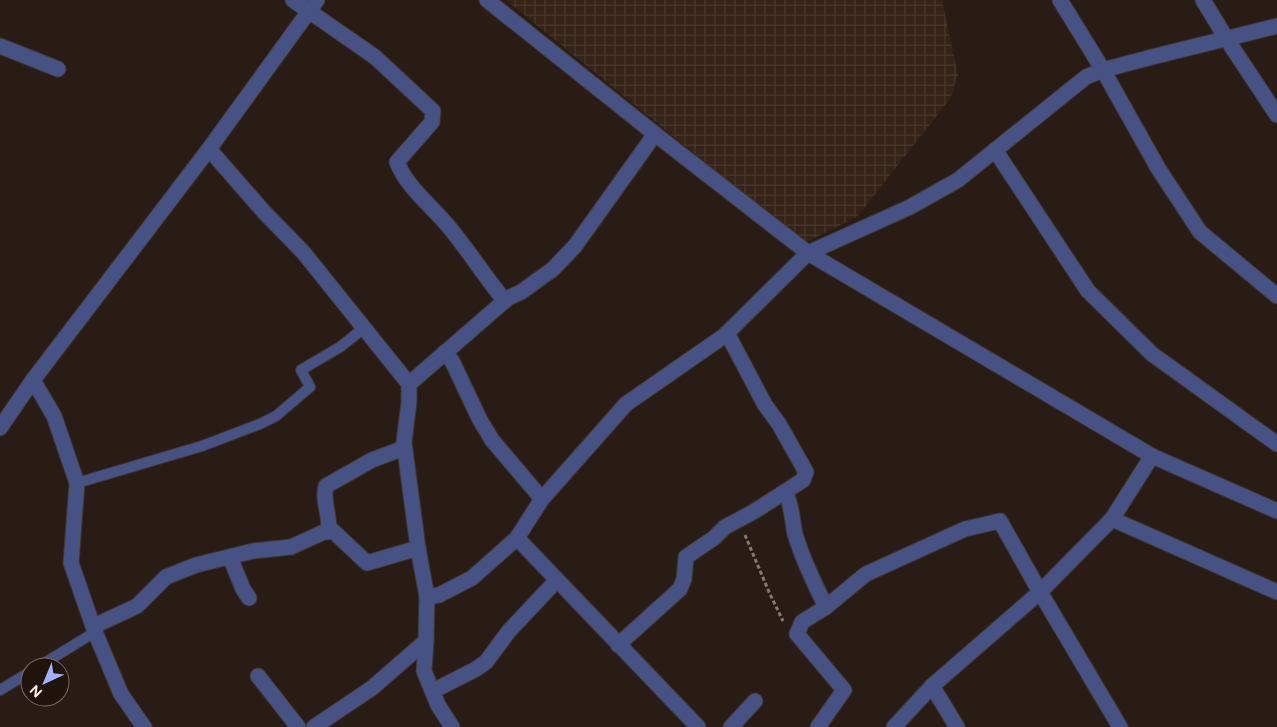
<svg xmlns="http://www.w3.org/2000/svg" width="1277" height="727" font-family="Figtree,sans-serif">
  <defs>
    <pattern id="industrial-grid" width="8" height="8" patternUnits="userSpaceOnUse" patternTransform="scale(1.25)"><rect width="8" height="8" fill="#342316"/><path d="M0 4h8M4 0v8" fill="none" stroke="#48392d"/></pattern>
  </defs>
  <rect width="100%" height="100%" fill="#281c14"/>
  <polygon fill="url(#industrial-grid)" points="506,0 942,0 958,75 950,99 857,217 804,243"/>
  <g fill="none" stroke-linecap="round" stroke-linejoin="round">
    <g stroke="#41362e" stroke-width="12">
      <g id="service">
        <polyline points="77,483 202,446 260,424 276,416 310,387 301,370 340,347 364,328"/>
        <polyline points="38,667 95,632"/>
        <polyline points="0,690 30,672"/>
      </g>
    </g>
    <g stroke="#41362e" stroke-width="17">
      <g id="minor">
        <path d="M293,0L375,57L433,111L432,122L397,162C407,188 432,206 449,227C469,251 485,277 505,301"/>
        <polyline points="487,0 655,134 808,253 1152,456 1277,511"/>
        <polyline points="1060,0 1103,70 1158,168 1200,232 1277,296"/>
        <polyline points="1203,0 1226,38 1277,115"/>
        <polyline points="0,46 58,69"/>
        <polyline points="209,149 264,212 303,252 409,384 409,402 404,442 418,548 427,597 426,641 372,688 314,727"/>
        <polyline points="995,150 1088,291 1152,354 1277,444"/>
        <polyline points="444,353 452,361 480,420 492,440 542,499"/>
        <polyline points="33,380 54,416 77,483 71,563 95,632 121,694 144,727"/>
        <polyline points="409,384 508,298 521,292 553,269 575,246 655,134"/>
        <path d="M785,492C792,504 792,520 795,534C802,558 815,585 826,607"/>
        <polyline points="1112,519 1277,592"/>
        <path d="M329,532C330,516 322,499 326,486L372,460L404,448"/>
        <polyline points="517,538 698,727"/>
        <polyline points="230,557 243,589 249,598"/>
        <polyline points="427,597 439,595 472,578 517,538 542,499 626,404 724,336 808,253 910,207 958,180 1086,77 1103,70 1152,57 1277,26"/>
        <polyline points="94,626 137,606 166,577 196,565 253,551 291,547 324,532 333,531 367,563 418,548"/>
        <polyline points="426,641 424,671 438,705 452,727"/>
        <polyline points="618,645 680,589 684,579 686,557 714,538 725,527 755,511 803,480 806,472 779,424 765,405 727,333"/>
        <polyline points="258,676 298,727"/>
        <polyline points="932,686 957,727"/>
        <polyline points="433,691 476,669 486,662 509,631 557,580"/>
        <polyline points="731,727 755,701"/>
        <polyline points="818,727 844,690 797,634 802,622 826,607 866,574 965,529 1000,521 1040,592 1120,727"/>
      </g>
    </g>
    <g stroke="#41362e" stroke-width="17">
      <g id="tertiary">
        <polyline points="0,428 33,380 209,149 317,0"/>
        <polyline points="894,727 932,686 1040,592 1112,519 1152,456"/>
      </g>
    </g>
    <polyline stroke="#857a73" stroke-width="3" stroke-dasharray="4 2.5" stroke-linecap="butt" points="745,535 769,592 783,621"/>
    <use href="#service" stroke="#465284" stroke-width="10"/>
    <use href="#minor" stroke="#465284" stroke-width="15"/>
    <use href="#tertiary" stroke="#465284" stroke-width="15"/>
  </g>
  <g transform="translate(45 682) rotate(224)"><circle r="24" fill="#1f130b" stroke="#776c65"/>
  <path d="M0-4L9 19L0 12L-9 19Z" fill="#a0b3fd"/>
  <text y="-8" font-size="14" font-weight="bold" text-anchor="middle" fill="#fbf2ec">N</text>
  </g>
</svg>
